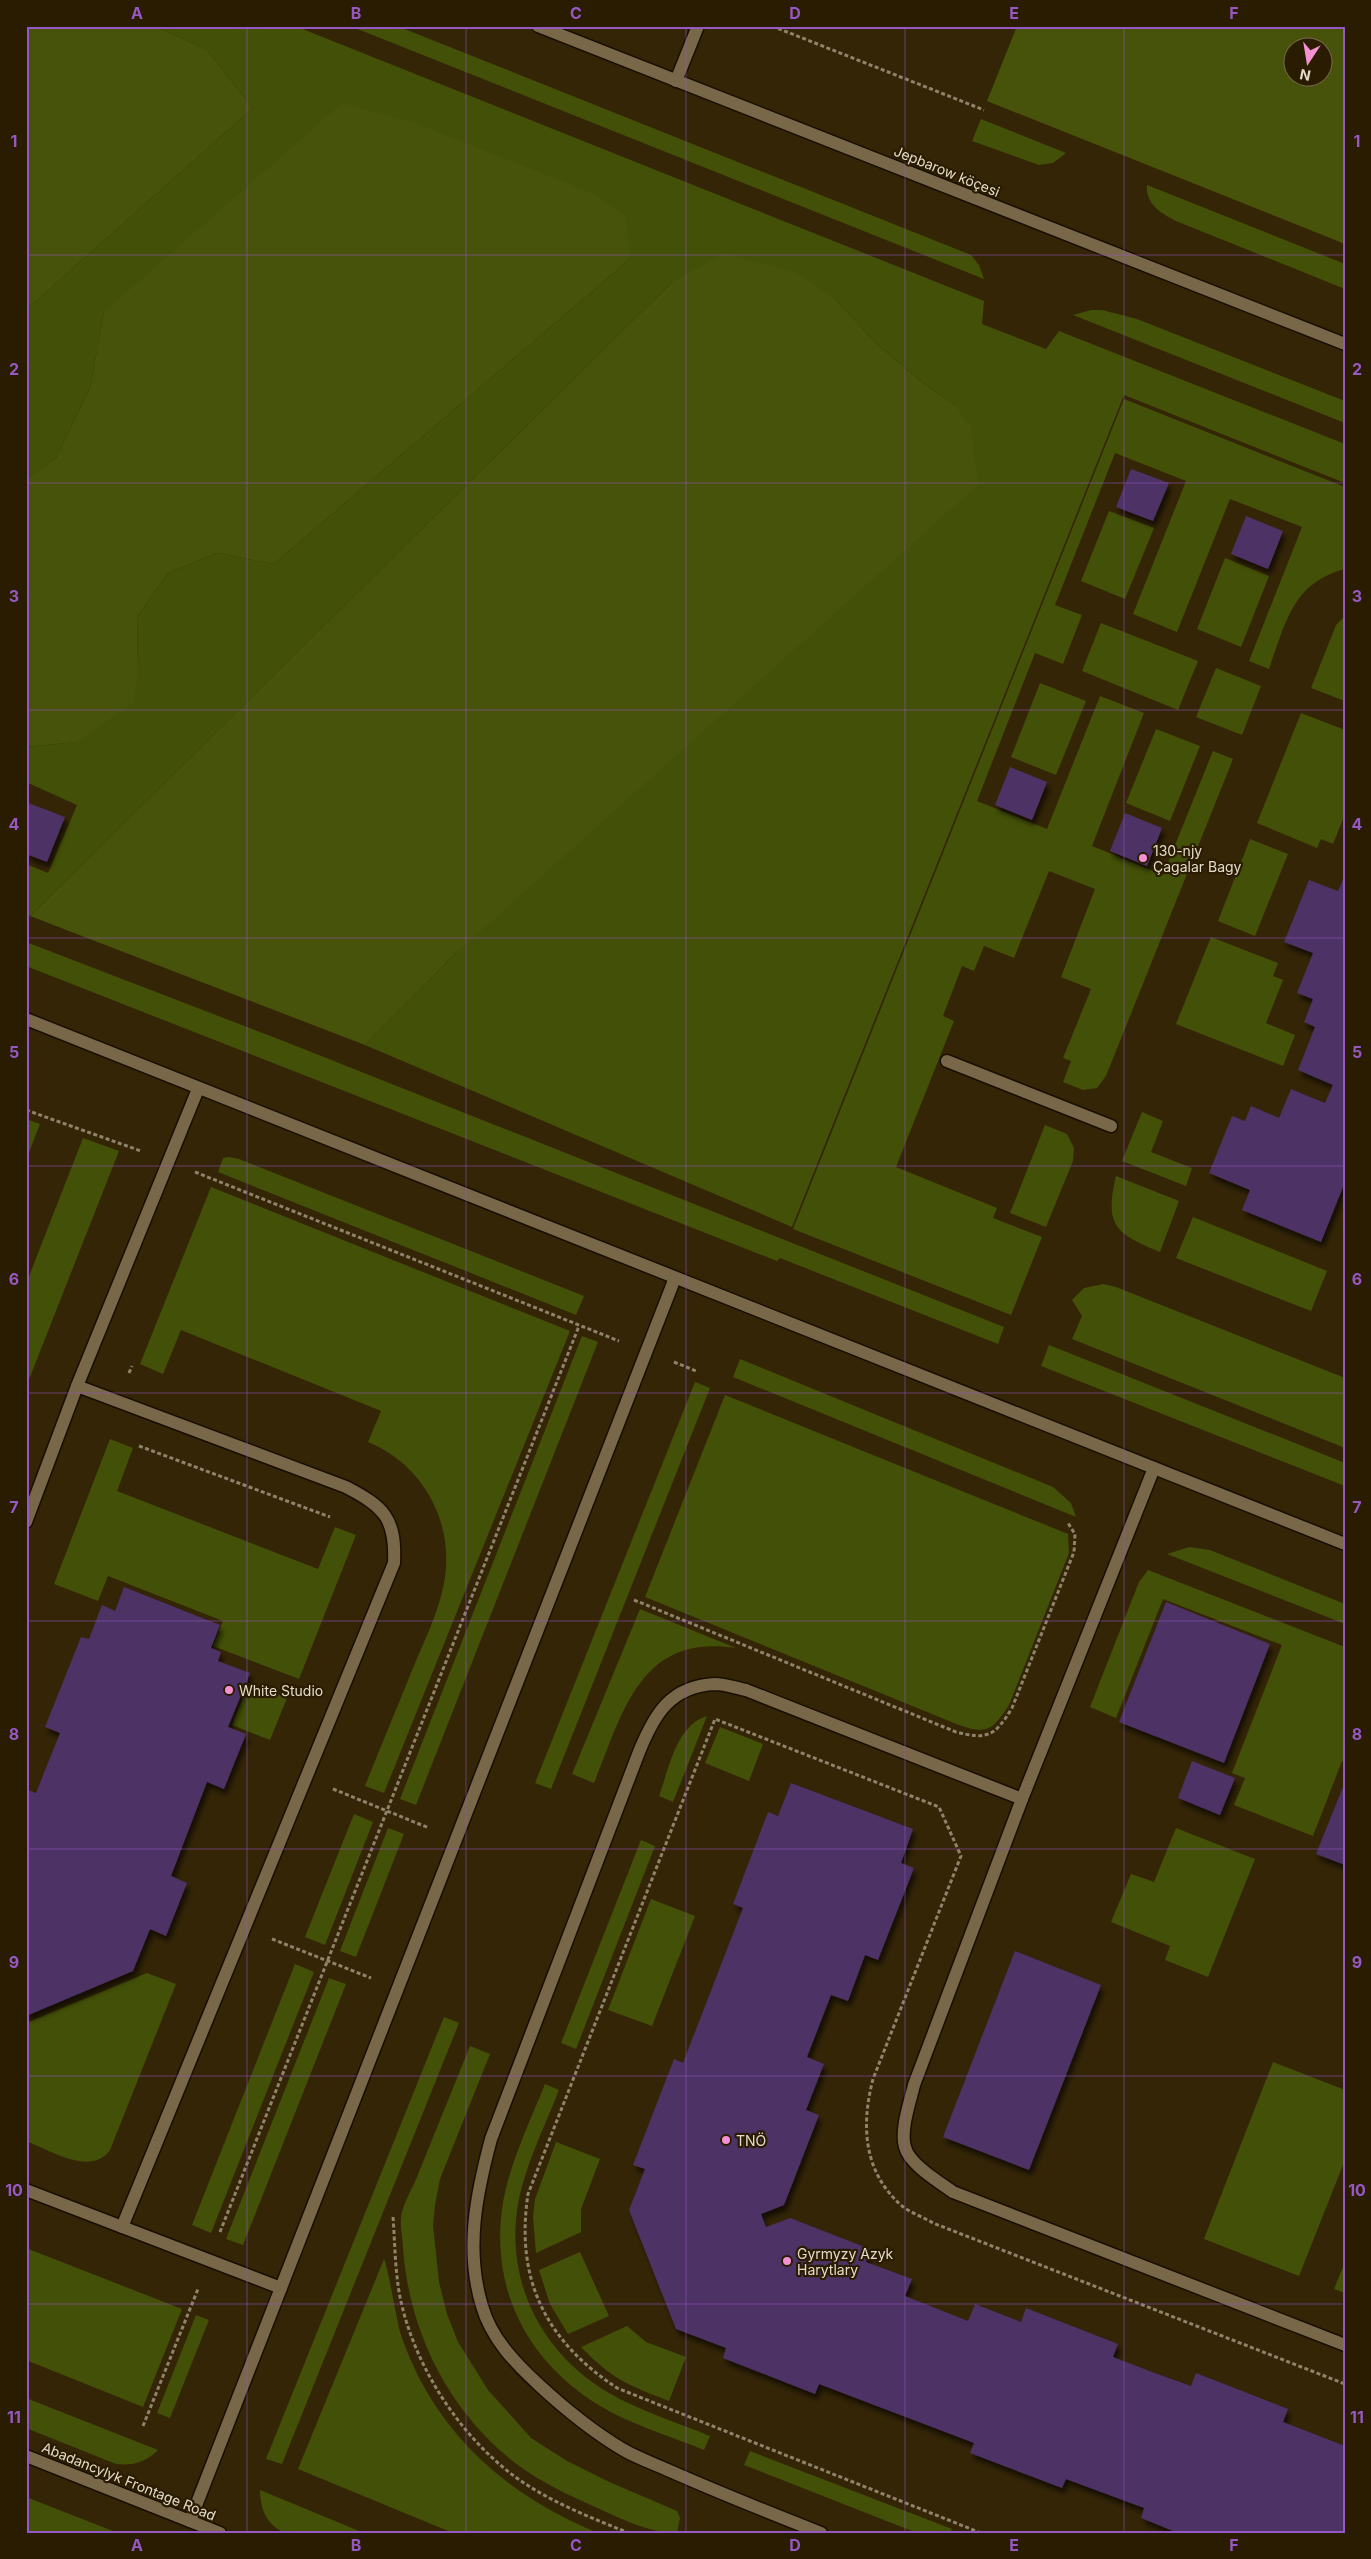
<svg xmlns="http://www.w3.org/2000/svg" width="1371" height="2559" font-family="Inter,sans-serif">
  <defs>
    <filter id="shadow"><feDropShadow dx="3" dy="5.5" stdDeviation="2.5" flood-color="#0009"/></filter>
  </defs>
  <rect width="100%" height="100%" fill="#342507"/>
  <g fill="#435007">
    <polygon points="154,26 295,26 984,301 982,324 1046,349 1059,331 1345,444 1345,483 1124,395 792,1227 365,1045 455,954 955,405 919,380 876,343 838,302 673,281 30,916 26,914 26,864 48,873 77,805 26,782 26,747 76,742 138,669 137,617 168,573 217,553 274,564 630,259 104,312 90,388 56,458 26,479 26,310 253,108 206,49"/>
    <polygon points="350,26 397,26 971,255 979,265 984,279"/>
    <polygon points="981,119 1066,153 1053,163 1039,165 972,141"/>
    <path d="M1147,185L1345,264V289L1176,221C1162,214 1145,204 1147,185Z"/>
    <polygon points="1091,310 1102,310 1137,319 1345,401 1345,423 1073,315"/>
    <path d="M1124,399L1345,487V569C1292,583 1286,623 1269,669L1249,661L1302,527L1230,499L1177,632L1133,614L1186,481L1115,453L1055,605L1082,615L1063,664L1035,653L977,801L1047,829L1100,696L1144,713L1092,846L1163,875L1213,751L1233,759L1106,1076L1097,1088L1083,1090L1063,1082L1071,1061L1063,1058L1091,989L1061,977L1095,889L1049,871L1014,958L984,946L974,971L962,966L943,1016L954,1021L896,1167L997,1208L993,1218L1042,1237L1011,1315L793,1229Z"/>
    <polygon points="1109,511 1154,528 1125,599 1081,581"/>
    <polygon points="1225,558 1269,576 1241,647 1197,629"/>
    <polygon points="1345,616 1345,701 1311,688 1336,625"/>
    <polygon points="1101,623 1198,661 1178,710 1082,671"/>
    <polygon points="1216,668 1261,686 1242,735 1196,717"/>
    <polygon points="1040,683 1086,701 1056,775 1011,757"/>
    <polygon points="1301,713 1345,730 1345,814 1333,844 1321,839 1317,848 1257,823"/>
    <polygon points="1156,729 1200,746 1170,821 1126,803"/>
    <polygon points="1250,839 1288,854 1255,936 1218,921"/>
    <polygon points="1211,937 1278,963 1273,976 1283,980 1266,1023 1295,1035 1283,1066 1176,1024"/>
    <polygon points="26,942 286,1042 1004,1327 998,1344 780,1258 777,1261 26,966"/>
    <polygon points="1142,1112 1163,1121 1151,1152 1192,1168 1186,1186 1122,1161"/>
    <polygon points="26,1119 40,1124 26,1160"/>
    <polygon points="1045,1125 1067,1134 1074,1148 1073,1161 1046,1227 1010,1213"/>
    <polygon points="83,1138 119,1151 28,1382 26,1381 26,1284"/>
    <polygon points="229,1157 239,1159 584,1296 576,1315 218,1172 223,1158"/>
    <path d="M1116,1176L1179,1201L1160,1252C1116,1234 1104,1226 1116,1176Z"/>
    <path d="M211,1187L570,1331L384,1793L365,1786C380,1748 396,1710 411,1673C422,1645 437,1617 443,1588C457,1527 425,1465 368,1442L381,1411L181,1330L163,1374L140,1364Z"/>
    <polygon points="1193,1217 1327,1271 1311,1311 1176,1258"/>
    <polygon points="1103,1284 1116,1287 1345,1378 1345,1448 1072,1339 1082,1316 1072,1300 1084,1288"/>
    <polygon points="582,1336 598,1342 416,1805 400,1799"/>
    <polygon points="1049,1345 1345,1463 1345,1486 1041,1366"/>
    <polygon points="740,1359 1053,1487 1071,1503 1076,1517 733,1377"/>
    <polygon points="695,1382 710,1388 551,1789 535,1783"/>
    <path d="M725,1395L1068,1534L1069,1553L1009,1705C993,1730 987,1735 959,1725L645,1597Z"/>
    <polygon points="110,1439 133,1448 117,1491 318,1569 335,1527 356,1535 299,1679 213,1646 223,1621 108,1576 98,1601 54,1584"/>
    <polygon points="1189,1547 1210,1550 1345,1604 1345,1624 1167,1554"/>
    <polygon points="1148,1570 1345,1647 1345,1762 1342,1761 1313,1836 1234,1805 1245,1778 1232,1773 1282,1645 1163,1599 1116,1718 1090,1707 1139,1582"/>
    <path d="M640,1609L736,1648C640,1633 623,1712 594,1783L572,1774Z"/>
    <polygon points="249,1683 287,1698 270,1740 232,1725"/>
    <path d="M707,1716L673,1802L659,1796C669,1769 676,1725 707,1716Z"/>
    <polygon points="720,1727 763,1744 749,1781 705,1763"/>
    <polygon points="354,1814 373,1822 325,1945 305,1937"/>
    <polygon points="388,1828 404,1834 356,1957 340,1951"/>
    <polygon points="1176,1828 1255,1859 1208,1977 1165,1960 1170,1946 1111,1922 1131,1874 1154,1882"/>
    <polygon points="641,1840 655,1846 576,2049 561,2043"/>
    <polygon points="651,1899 695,1916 652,2026 608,2010"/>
    <polygon points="295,1964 314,1972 211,2233 192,2225"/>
    <path d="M147,1973L176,1984L110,2150C91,2177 50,2150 26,2141V2023Z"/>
    <polygon points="329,1978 346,1984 243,2245 226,2239"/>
    <polygon points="444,2017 459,2023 282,2464 266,2459"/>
    <path d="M470,2046L490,2054L440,2179L435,2205L433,2225L439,2282L447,2314L458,2342L488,2390L531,2438L567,2461L607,2481L677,2511L680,2518L677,2533C649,2533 620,2518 595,2507C569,2495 542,2483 518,2465C450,2414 409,2333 403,2248C403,2239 400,2228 401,2218C402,2204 414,2186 419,2172C436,2130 453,2088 470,2046Z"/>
    <polygon points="1273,2062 1345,2090 1345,2160 1299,2276 1204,2239"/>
    <path d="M545,2084L559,2090C544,2129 523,2169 517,2211C507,2286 544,2355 609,2393C640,2411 676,2422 710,2436L704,2450C670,2436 632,2425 600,2406C529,2363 491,2292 502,2209C508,2166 529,2124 545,2084Z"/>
    <polygon points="556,2142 600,2159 581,2209 581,2232 536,2253 533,2217 535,2199"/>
    <polygon points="26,2248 182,2309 143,2407 26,2360"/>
    <polygon points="580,2252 609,2316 568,2334 550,2304 539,2270"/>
    <path d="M384,2259C387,2263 397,2320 400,2332C433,2431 504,2494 598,2533H453L298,2469Z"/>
    <polygon points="1345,2262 1345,2293 1334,2289"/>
    <polygon points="196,2315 209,2320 170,2418 157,2413"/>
    <path d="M627,2326L646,2342L686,2357L669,2401C628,2385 613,2380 581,2347Z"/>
    <path d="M26,2398L158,2450C146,2462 133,2466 116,2464L26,2428Z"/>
    <polygon points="750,2451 952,2529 950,2533 917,2533 744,2465"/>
    <path d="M260,2490L364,2533H285C267,2525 260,2510 260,2490Z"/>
    <polygon points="26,2497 118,2533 33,2533 26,2530"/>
  </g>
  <g fill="#47530a" fill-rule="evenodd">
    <polygon points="26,26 154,26 206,49 253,108 26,310"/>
    <path d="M1017,26H1345V244L987,101ZM1294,48H1324V78H1294Z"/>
    <polygon points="342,103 415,123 595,194 626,217 630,259 274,564 217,553 168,573 137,617 138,669 134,703 76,742 26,747 26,479 56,458 90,388 104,312"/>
    <polygon points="724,254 796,272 838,302 876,343 919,380 955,405 971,428 978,485 455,954 365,1045 30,916 673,281"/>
  </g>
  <g fill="#4e3065" filter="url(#shadow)">
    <polygon points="1131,469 1169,483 1153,521 1116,507"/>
    <polygon points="1246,516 1283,531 1268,569 1231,554"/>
    <polygon points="1010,767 1047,782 1032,820 995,805"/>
    <polygon points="26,802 65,817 47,862 26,854"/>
    <polygon points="1125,813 1162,828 1147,866 1110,851"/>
    <polygon points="1345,875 1345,1182 1321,1242 1242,1210 1250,1190 1209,1173 1232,1116 1245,1121 1251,1106 1279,1118 1291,1089 1325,1103 1333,1085 1298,1070 1315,1027 1304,1022 1313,999 1297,993 1313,953 1284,942 1309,880 1338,891"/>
    <polygon points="124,1587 220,1625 211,1648 221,1652 218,1661 250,1673 228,1727 246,1734 224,1789 207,1782 171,1876 187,1883 166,1936 150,1929 133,1971 26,2016 26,1789 36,1793 60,1733 45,1727 81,1637 89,1639 102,1605 115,1611"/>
    <polygon points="1166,1602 1270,1644 1224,1763 1119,1722"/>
    <polygon points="1192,1761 1235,1778 1220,1815 1178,1798"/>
    <polygon points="1345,1782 1345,1865 1316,1854"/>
    <polygon points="791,1783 913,1829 901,1863 914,1868 878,1960 865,1955 848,2001 831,1995 807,2057 824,2064 806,2110 819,2115 784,2205 761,2214 766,2227 790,2218 870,2249 866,2262 912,2279 905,2296 968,2321 975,2304 1021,2322 1026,2308 1118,2344 1113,2357 1152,2372 1191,2386 1196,2373 1288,2409 1283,2422 1345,2446 1345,2533 1178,2533 1141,2518 1144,2508 1066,2479 1062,2488 970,2453 974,2443 819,2384 815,2394 723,2358 726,2348 676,2329 629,2210 645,2169 633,2165 674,2059 683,2063 743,1908 733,1904 768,1812 778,1816"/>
    <polygon points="1015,1951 1101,1985 1029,2170 943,2137"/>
  </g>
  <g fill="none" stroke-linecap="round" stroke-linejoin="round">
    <g stroke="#190f00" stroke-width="15">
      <g id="service">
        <polyline points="676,81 698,26"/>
        <polyline points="947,1061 1111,1126"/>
        <path d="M77,1386L346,1487C384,1507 396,1518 394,1563L122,2227"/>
        <path d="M1154,1468L1022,1799L914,2085C910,2102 900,2130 905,2147C909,2164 939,2182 953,2192L1345,2345"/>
        <polyline points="26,1522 77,1386 198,1089"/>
        <polyline points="26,2190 281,2288"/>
        <path d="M821,2533C770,2513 720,2493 670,2471C655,2464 637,2458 622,2449C592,2431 565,2409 539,2385C515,2363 491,2338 482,2306C465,2250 476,2195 491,2139L639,1752C654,1715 670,1686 715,1684C725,1684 736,1688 746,1690L1022,1799"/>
      </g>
    </g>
    <g stroke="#190f00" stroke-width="15">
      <g id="minor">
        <polyline points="538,26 1345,344"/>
        <polyline points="26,1019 1345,1544"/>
        <polyline points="26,2456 220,2533"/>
        <polyline points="190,2521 675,1278"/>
      </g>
    </g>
    <g stroke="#90836c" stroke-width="3" stroke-dasharray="4 2.5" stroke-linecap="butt">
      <polyline points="772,26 984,110"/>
      <polyline points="26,1110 141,1151"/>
      <polyline points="195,1172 619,1341"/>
      <polyline points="674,1362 696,1371"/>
      <polyline points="129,1373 132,1366"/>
      <polyline points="139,1446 330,1517"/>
      <path d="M634,1600L956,1732C988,1740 995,1736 1012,1708L1074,1552L1075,1534L1068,1523"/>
      <polyline points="333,1789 429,1828"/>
      <polyline points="272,1939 371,1978"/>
      <path d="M393,2217C395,2244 395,2271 400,2297C414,2365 458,2434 514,2476C548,2501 589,2517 629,2533"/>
      <polyline points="220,2232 579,1326"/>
      <polyline points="143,2426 198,2289"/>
      <path d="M981,2533L617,2388C546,2341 515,2280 528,2194L715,1719L939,1807L961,1856L873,2079C861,2125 863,2172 902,2206C911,2213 923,2217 933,2223L1345,2384"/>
    </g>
    <use href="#service" stroke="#786748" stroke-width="12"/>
    <use href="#minor" stroke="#786748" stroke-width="12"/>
  </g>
  <path fill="none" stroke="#9658c2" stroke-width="1" stroke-opacity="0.55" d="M247,26V2533M466,26V2533M686,26V2533M905,26V2533M1124,26V2533M26,255H1345M26,483H1345M26,710H1345M26,938H1345M26,1166H1345M26,1393H1345M26,1621H1345M26,1849H1345M26,2076H1345M26,2304H1345"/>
  <g fill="#f591d2" stroke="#2a1c00" stroke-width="2">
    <circle cx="1143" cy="858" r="5"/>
    <circle cx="229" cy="1690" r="5"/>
    <circle cx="726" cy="2140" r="5"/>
    <circle cx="787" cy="2261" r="5"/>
  </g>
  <g text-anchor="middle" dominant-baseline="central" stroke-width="4.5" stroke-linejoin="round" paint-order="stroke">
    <g font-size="14" fill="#e5dbca" stroke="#2a1c00">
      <text transform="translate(947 171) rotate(22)">Jepbarow köçesi</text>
      <text transform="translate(129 2481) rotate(22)">Abadancylyk Frontage Road</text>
    </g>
    <g font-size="14" fill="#e5dbca" stroke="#2a1c00" text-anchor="start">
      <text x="1153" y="850">130-njy<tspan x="1153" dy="16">Çagalar Bagy</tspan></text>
      <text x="239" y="1690">White Studio</text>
      <text x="736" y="2140">TNÖ</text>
      <text x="797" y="2253">Gyrmyzy Azyk<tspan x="797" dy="16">Harytlary</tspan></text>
    </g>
  </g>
  <rect width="1371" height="2559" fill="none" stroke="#2a1c00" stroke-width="55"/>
  <g transform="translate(1308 62) rotate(192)"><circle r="24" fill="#2a1c00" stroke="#756851"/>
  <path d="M0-4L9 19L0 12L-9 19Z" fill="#f591d2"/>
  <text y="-8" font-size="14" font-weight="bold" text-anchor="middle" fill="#e5dbca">N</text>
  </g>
  <rect x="28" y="28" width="1316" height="2504" fill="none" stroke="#9658c2" stroke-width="2"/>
  <g font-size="16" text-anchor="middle" font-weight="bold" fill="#9658c2">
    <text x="137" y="19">A</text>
    <text x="356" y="19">B</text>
    <text x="576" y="19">C</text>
    <text x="795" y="19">D</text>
    <text x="1014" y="19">E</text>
    <text x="1234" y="19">F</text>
    <text x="14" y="147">1</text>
    <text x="1357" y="147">1</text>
    <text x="14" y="375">2</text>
    <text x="1357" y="375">2</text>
    <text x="14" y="602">3</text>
    <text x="1357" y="602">3</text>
    <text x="14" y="830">4</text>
    <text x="1357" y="830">4</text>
    <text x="14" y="1058">5</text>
    <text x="1357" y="1058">5</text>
    <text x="14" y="1285">6</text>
    <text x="1357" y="1285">6</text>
    <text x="14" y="1513">7</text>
    <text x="1357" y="1513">7</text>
    <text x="14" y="1740">8</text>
    <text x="1357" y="1740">8</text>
    <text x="14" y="1968">9</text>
    <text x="1357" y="1968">9</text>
    <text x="14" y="2196">10</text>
    <text x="1357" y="2196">10</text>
    <text x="14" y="2423">11</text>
    <text x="1357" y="2423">11</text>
    <text x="137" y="2551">A</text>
    <text x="356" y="2551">B</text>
    <text x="576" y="2551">C</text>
    <text x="795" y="2551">D</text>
    <text x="1014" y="2551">E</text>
    <text x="1234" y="2551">F</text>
  </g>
</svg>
